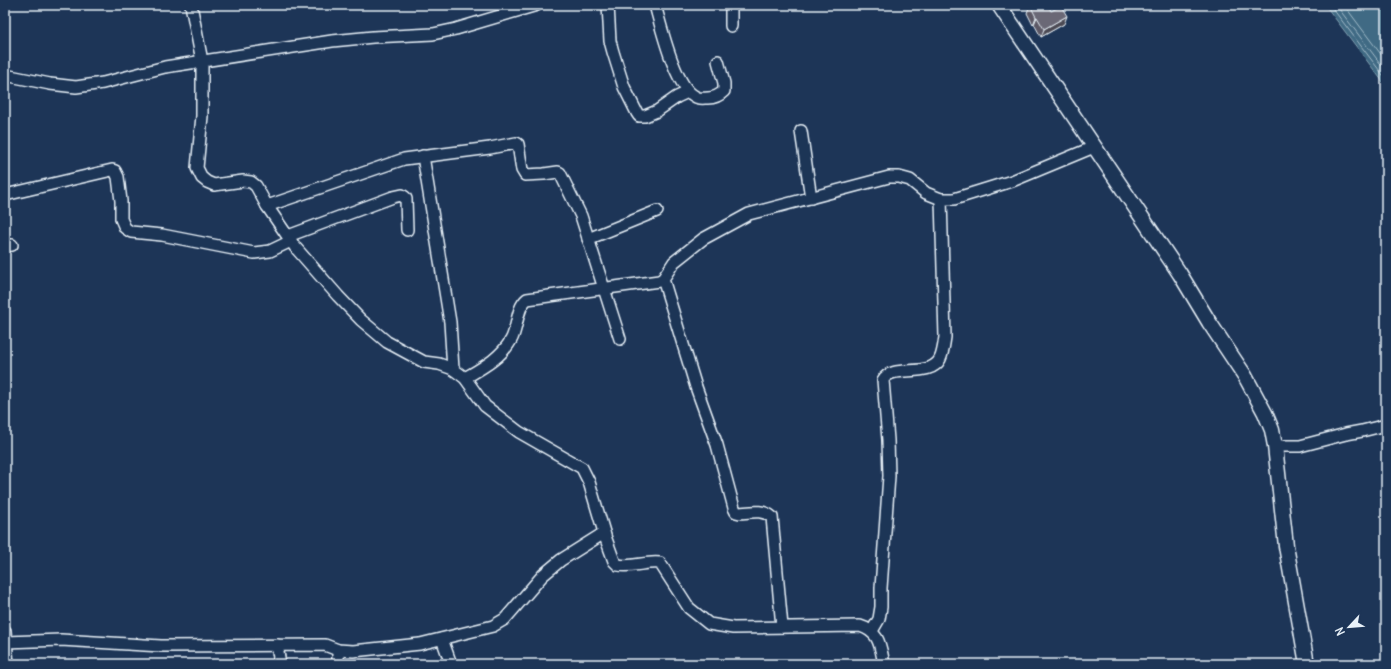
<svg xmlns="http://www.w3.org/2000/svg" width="1391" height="669" font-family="Delius,sans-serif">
  <rect width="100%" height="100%" fill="#1d3557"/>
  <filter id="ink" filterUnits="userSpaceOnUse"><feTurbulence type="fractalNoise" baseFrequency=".025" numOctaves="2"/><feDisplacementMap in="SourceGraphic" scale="8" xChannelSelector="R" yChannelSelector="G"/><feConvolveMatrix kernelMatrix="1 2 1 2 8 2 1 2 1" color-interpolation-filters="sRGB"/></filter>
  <g filter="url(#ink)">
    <polygon fill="#3f6b84" stroke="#83a1b2" points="1325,5 1386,5 1386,86"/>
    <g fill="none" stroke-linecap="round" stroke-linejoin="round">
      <g stroke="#a4bbca" stroke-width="1">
        <polyline points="1330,5 1386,79"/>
        <polyline points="1336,5 1386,71"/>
        <polyline points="1344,5 1386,61"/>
      </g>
      <g stroke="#e8f1f8" stroke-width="14">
        <g id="minor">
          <path d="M191,5L202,61V116L197,168L202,178L207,182L214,185L243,181L251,182L256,186L267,206L295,247L338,296L361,320L387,342L424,362L439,364L453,369L465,378L485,406L519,432L582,468L589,482L606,539L614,561L618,565C632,568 646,561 660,563L689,608L709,624L733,628L860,626C880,632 880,646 884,664"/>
          <polyline points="608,5 610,41 613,52 624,87 637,113 639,116 645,116 657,111 677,97 688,92"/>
          <path d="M655,5C661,26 675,88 696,97C699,99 704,98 708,98C715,98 719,96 724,91V83L718,61"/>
          <polyline points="731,26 731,5"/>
          <polyline points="5,75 50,84 76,87 103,83 165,67 332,41 373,37 433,34 456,29 537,5"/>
          <polyline points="801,131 811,198"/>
          <polyline points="423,156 450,322 453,369"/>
          <polyline points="5,195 112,170 115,171 118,177 121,201 121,219 125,228 131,232 162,235 254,253 270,251 291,241"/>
          <polyline points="267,206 404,159 490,148 516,143 518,144 522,170 525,175 544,174 558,172 560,173 581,216 620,339"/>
          <polyline points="288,236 393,197 402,195 405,197 406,199 407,230"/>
          <polyline points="588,239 657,211"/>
          <polyline points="5,246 12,245"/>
          <path d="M663,279L696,387L717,445L734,508L736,512L740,513C751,512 763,509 772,517L782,627"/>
          <path d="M465,378C482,368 501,358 511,340C518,328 516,308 527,299L659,281L663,279L674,262L703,239L749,214L889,177H899L910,180L926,193L941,199H954L1012,181L1094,147"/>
          <polyline points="1275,446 1300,446 1346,434 1362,431 1386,425"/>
          <polyline points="5,631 8,664"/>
          <path d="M872,631L879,619L881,607V588L889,476L888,440L883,380C892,363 930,379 940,359C943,353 944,344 945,337L941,199"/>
          <polyline points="442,639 451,664"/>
          <polyline points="6,642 61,640 161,646 325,645 338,650 353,651 420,644 493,626 505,619 543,575 561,560 604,533"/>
          <polyline points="277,645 280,664"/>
          <polyline points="338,664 338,650"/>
        </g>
      </g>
      <g stroke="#e8f1f8" stroke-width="17">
        <polyline id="tertiary" points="999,5 1180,274 1209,322 1245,376 1265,413 1272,430 1275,446 1286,546 1307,664"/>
      </g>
      <use href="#minor" stroke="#1d3557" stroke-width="11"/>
      <use href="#tertiary" stroke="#1d3557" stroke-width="14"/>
    </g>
    <polygon fill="#5c5965" stroke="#e8f1f8" points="1030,5 1064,24 1041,37 1034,24 1033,25 1027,13"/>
    <g fill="#4b4953" stroke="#e8f1f8">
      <polygon points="1067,16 1064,24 1041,37 1044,29"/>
      <polygon points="1036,17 1037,17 1034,24 1033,25"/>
    </g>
    <polygon fill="#6b6876" stroke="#e8f1f8" points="1030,5 1048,5 1051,11 1061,6 1067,16 1044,29 1037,17 1036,17"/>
  </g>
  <rect width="1391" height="669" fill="none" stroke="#1d3557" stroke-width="20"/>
  <rect x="10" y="10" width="1371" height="649" fill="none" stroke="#e8f1f8" stroke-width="1.5" filter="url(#ink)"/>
  <g transform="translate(1349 627) rotate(244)" stroke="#1d3557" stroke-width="3" paint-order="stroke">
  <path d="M0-3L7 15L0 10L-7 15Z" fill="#e8f1f8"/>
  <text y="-6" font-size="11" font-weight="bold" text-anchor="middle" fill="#e8f1f8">N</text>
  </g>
</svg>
